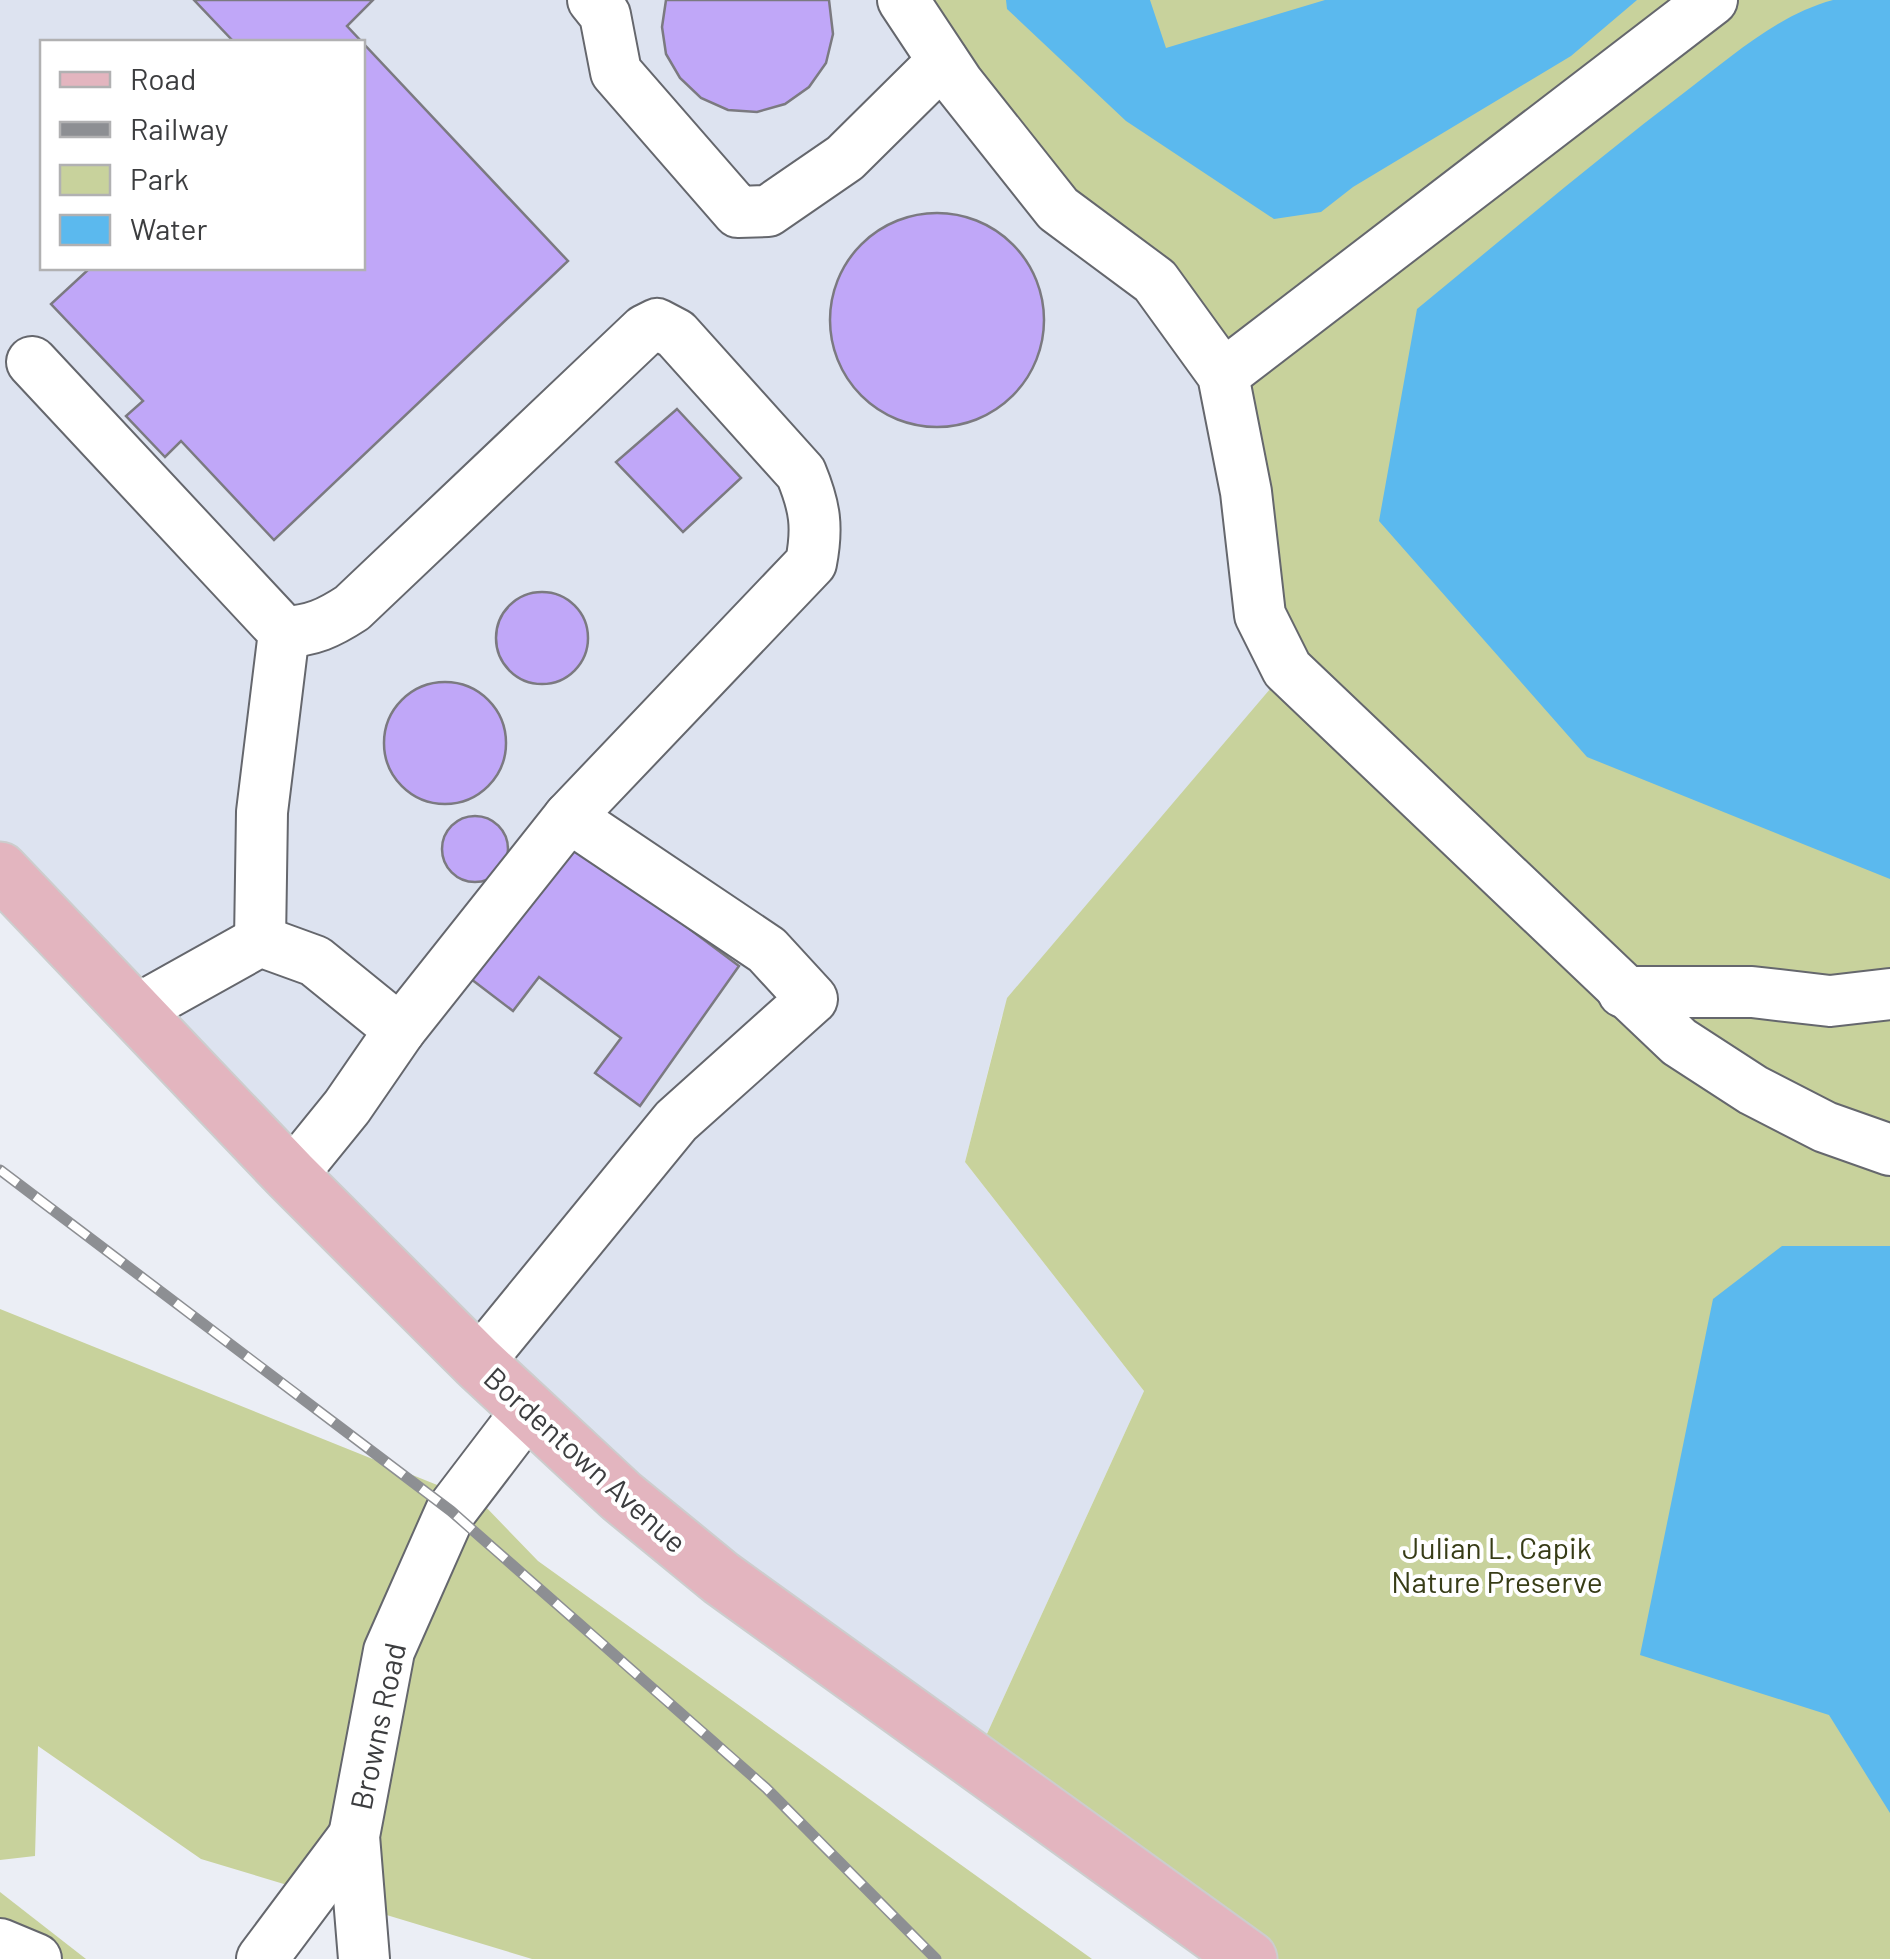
<svg xmlns="http://www.w3.org/2000/svg" width="1890" height="1959" font-family="Barlow,sans-serif">
  <rect width="100%" height="100%" fill="#ebeef5"/>
  <path fill="#dde3f0" fill-rule="evenodd" d="M0,0H903L1223,375L1287,669L1002,1016L965,1162L1144,1391L975,1760L721,1578L0,870ZM42,42H362V268H42Z"/>
  <g fill="#c8d29c">
    <polygon points="903,0 1890,0 1890,1959 1249,1959 975,1760 1144,1391 965,1162 1007,998 1287,669 1223,375"/>
    <polygon points="0,1309 482,1503 538,1561 1092,1959 532,1959 201,1859 38,1746 35,1856 0,1860"/>
    <polygon points="0,1892 86,1959 0,1959"/>
  </g>
  <g fill="#5bb9ee">
    <polygon points="1006,0 1150,0 1166,48 1325,0 1637,0 1571,56 1353,187 1321,212 1274,219 1126,121 1007,9"/>
    <path d="M1833,0H1890V879L1587,757L1379,521L1417,309C1506,236 1593,162 1685,92C1730,58 1777,15 1833,0Z"/>
    <polygon points="1782,1246 1890,1246 1890,1813 1829,1715 1640,1655 1713,1299"/>
  </g>
  <g fill="#c0a7f8" stroke="#7b7a80" stroke-width="2.5">
    <polygon points="194,0 373,0 347,26 568,261 274,540 181,441 165,457 126,416 143,401 51,304 90,268 362,268 362,42 234,42"/>
    <polygon points="666,0 829,0 833,34 826,63 809,87 785,104 757,112 728,110 701,98 680,78 666,54 662,27"/>
    <circle cx="937" cy="320" r="107"/>
    <polygon points="677,409 741,478 683,532 616,462"/>
    <circle cx="542" cy="638" r="46"/>
    <circle cx="445" cy="743" r="61"/>
    <circle cx="475" cy="849" r="33"/>
    <polygon points="574,839 612,871 739,966 640,1106 595,1073 621,1038 539,977 513,1011 471,979"/>
  </g>
  <g fill="none" stroke-linecap="round" stroke-linejoin="round">
    <g stroke="#65676d" stroke-width="54">
      <g id="minor">
        <polyline points="593,0 605,15 616,72 738,212 768,211 845,158 943,61"/>
        <polyline points="903,0 958,83 1058,209 1155,281 1223,375 1246,492 1260,615 1287,669 1679,1042 1753,1090 1825,1127 1890,1150"/>
        <polyline points="32,362 284,632 262,812 260,941"/>
        <polyline points="1223,375 1712,0"/>
        <path d="M284,632C312,631 329,623 352,608L645,330L657,324L676,334L801,473C815,507 818,527 811,563L569,817"/>
        <polyline points="1623,992 1752,992 1830,1001 1890,994"/>
        <polyline points="133,1012 260,941 315,961 400,1030 347,1107 291,1176"/>
        <polyline points="400,1030 569,817 767,950 812,999 676,1121 478,1363"/>
        <polyline points="0,1944 36,1959"/>
        <polyline points="262,1959 354,1836"/>
        <polyline points="364,1959 354,1836 389,1651 451,1511 528,1410"/>
      </g>
    </g>
    <g stroke="#cccdcd" stroke-width="59">
      <polyline id="major" points="0,870 291,1176 478,1363 621,1496 721,1578 1249,1959"/>
    </g>
    <use href="#minor" stroke="#fff" stroke-width="50"/>
    <use href="#major" stroke="#e3b5bf" stroke-width="55"/>
    <g stroke="#8d8f93" stroke-width="11">
      <polyline id="rail" points="0,1170 451,1511 766,1788 936,1959"/>
    </g>
    <use href="#rail" stroke="#fff" stroke-width="8" stroke-dasharray="22" stroke-linecap="butt"/>
  </g>
  <g text-anchor="middle" dominant-baseline="central" stroke-width="8" stroke-linejoin="round" paint-order="stroke">
    <g font-size="30" fill="#3c3d3f" stroke="#fff">
      <text transform="translate(586 1459) rotate(42)">Bordentown Avenue</text>
      <text transform="translate(377 1726) rotate(-78)">Browns Road</text>
    </g>
    <g font-size="30" fill="#373c16" stroke="#fff">
      <text x="1497" y="1547">Julian L. Capik<tspan x="1497" dy="34">Nature Preserve</tspan></text>
    </g>
  </g>
  <rect x="40" y="40" width="325" height="230" fill="#ffffff" stroke="#b1b1b2" stroke-width="2.5"/>
  <rect x="60" y="72" width="50" height="15" fill="#e3b5bf" stroke="#b1b1b2" stroke-width="2.5"/>
  <text x="130" y="90" font-size="30" fill="#3c3d3f">Road</text>
  <rect x="60" y="122" width="50" height="15" fill="#8d8f93" stroke="#b1b1b2" stroke-width="2.5"/>
  <text x="130" y="140" font-size="30" fill="#3c3d3f">Railway</text>
  <rect x="60" y="165" width="50" height="30" fill="#c8d29c" stroke="#b1b1b2" stroke-width="2.5"/>
  <text x="130" y="190" font-size="30" fill="#3c3d3f">Park</text>
  <rect x="60" y="215" width="50" height="30" fill="#5bb9ee" stroke="#b1b1b2" stroke-width="2.5"/>
  <text x="130" y="240" font-size="30" fill="#3c3d3f">Water</text>
</svg>
